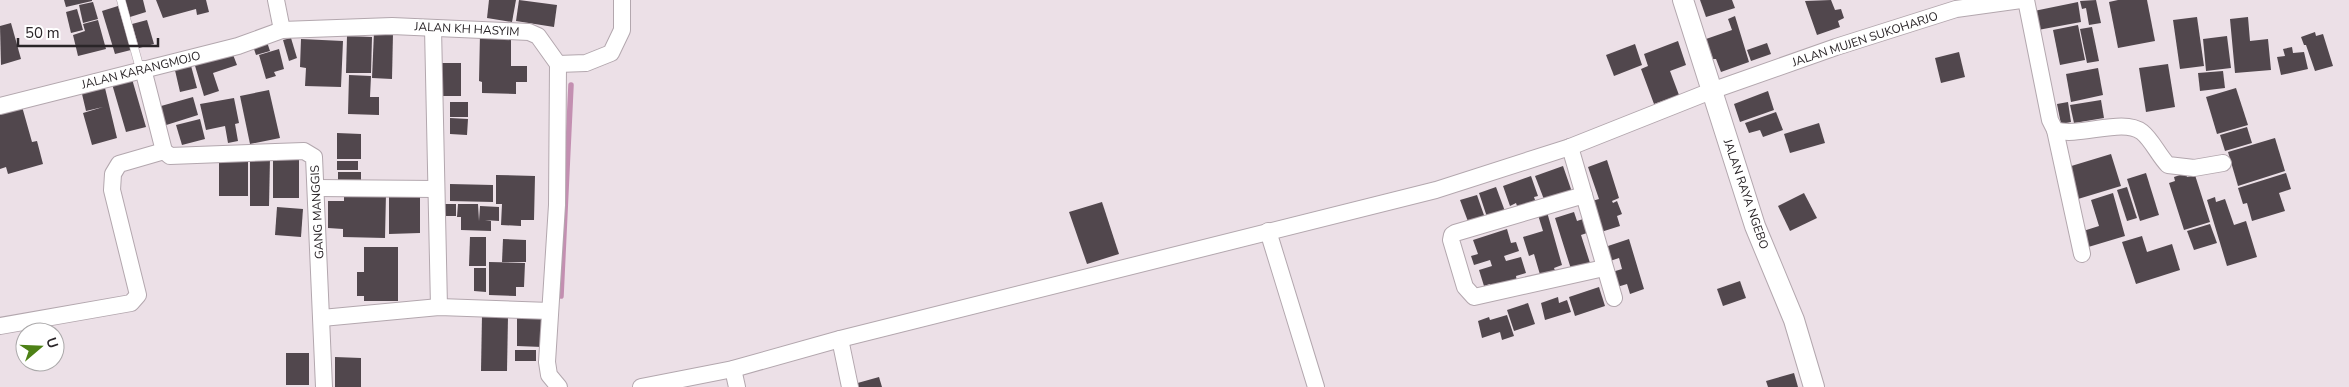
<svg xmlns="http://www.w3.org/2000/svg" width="2349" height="387" font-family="'Nunito Sans',sans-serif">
  <rect width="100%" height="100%" fill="#ece0e7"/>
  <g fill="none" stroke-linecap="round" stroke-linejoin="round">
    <polyline stroke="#c38fb1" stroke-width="5.5" points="561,296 571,85"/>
  </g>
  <g fill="#51474d">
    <polygon points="64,0 92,0 92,1 66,7"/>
    <polygon points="125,0 143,0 146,12 130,17"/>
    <polygon points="156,0 206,0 209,12 197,15 196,9 163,18"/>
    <polygon points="489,0 516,0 512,22 487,18"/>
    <polygon points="519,0 557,5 554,27 516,21"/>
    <polygon points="1700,0 1732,0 1735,8 1706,17"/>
    <polygon points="1831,0 1835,10 1841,9 1844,18 1838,21 1840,27 1817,35 1805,1"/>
    <polygon points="2096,0 2101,23 2089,25 2086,8 2082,9 2080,1"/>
    <polygon points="2118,0 2147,0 2155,41 2118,48 2109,2"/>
    <polygon points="93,2 98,19 83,23 79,5"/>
    <polygon points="2078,2 2081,22 2038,30 2034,11"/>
    <polygon points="118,6 131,50 115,54 102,11"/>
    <polygon points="77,9 83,30 71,33 66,12"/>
    <polygon points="1735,16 1749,62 1721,72 1716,59 1713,59 1706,39 1732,30 1728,19"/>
    <polygon points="2197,17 2204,66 2180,69 2173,20"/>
    <polygon points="2248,17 2250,41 2268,39 2271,70 2235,73 2230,19"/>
    <polygon points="98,20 106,49 78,56 73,35 85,31 83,24"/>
    <polygon points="147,20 154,44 139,48 132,24"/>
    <polygon points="11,23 21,59 1,65 0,26"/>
    <polygon points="2078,25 2085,60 2060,65 2053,30"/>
    <polygon points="2092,27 2099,61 2087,63 2080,29"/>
    <polygon points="374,32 393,33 392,79 372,78"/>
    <polygon points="2315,32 2316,36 2323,34 2333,66 2315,71 2306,45 2304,45 2301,37"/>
    <polygon points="480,33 511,33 511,66 527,66 527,82 516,82 516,94 482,93 482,82 479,81"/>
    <polygon points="347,36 372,37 371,73 346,73"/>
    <polygon points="2227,36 2231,68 2206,71 2203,39"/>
    <polygon points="291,38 297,58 289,61 283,40"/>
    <polygon points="266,39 270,51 256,55 252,43"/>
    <polygon points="301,39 343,41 341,87 305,86 306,68 300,67"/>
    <polygon points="1678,41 1686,65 1670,71 1679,95 1654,104 1641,69 1648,66 1644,54"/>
    <polygon points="1767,43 1771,54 1751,61 1747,50"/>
    <polygon points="1635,44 1642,65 1614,76 1606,55"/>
    <polygon points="2292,47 2293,53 2304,52 2308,69 2281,75 2277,57 2285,56 2283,49"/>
    <polygon points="279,49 284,69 274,72 276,76 266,79 259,55"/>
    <polygon points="232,52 237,65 213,73 219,91 204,96 193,59"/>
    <polygon points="1959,52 1965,77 1941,83 1935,58"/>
    <polygon points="190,62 197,88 180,92 174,66"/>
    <polygon points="439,63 461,63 461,96 438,96"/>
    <polygon points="2168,64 2175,107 2146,112 2139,68"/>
    <polygon points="2098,68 2103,95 2071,102 2066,74"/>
    <polygon points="2223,71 2225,88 2200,91 2198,73"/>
    <polygon points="349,75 371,76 370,97 379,97 379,115 348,114"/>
    <polygon points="132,79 146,127 126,132 112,84"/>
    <polygon points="105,88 117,138 92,145 83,113 103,107 86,111 82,94"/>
    <polygon points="2236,88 2248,125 2217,134 2206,97"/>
    <polygon points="269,90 280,138 250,144 240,96"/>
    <polygon points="1768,91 1774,110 1740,122 1734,104"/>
    <polygon points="193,97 198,115 160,127 154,108"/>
    <polygon points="234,98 239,123 235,124 238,141 228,143 225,126 206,130 200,104"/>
    <polygon points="2101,100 2104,118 2074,123 2070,105"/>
    <rect x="450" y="102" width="18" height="15"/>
    <polygon points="2068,102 2071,122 2061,124 2057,104"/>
    <polygon points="21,103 32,142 37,141 43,164 8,174 6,167 0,169 0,109"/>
    <polygon points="1776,112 1783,130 1763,137 1760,130 1749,133 1745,123"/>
    <polygon points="450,118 468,119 467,135 450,134"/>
    <polygon points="200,119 205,139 182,145 176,125"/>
    <polygon points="1819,123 1825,143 1790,153 1784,134"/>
    <polygon points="2247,127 2252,143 2225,151 2220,135"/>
    <polygon points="337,133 361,134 361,159 337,159"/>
    <polygon points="2275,138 2285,171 2238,186 2228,152"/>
    <polygon points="2111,154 2121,186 2078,199 2068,167"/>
    <polygon points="273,157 299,158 299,198 273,198"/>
    <polygon points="250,158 270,158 269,206 250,206"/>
    <rect x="219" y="159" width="29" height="37"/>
    <polygon points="1607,160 1619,198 1612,201 1613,203 1617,201 1622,214 1617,216 1620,226 1601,232 1592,201 1599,199 1588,167"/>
    <rect x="337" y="161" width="21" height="9"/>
    <polygon points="1563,166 1572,192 1545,202 1535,176"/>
    <rect x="338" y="172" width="23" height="12"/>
    <polygon points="2146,173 2159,215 2140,221 2127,179"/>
    <polygon points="2186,173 2187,177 2195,175 2210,222 2184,230 2169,183 2175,181 2174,177"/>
    <polygon points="2286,173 2291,189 2279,193 2285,211 2252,221 2247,203 2243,204 2238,188"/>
    <polygon points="496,175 535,176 534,220 521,220 521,226 501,225 502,204 496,204"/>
    <polygon points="1531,176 1538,196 1534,197 1536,203 1518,209 1516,203 1510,206 1503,186"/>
    <polygon points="450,184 493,185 493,202 450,201"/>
    <polygon points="1496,187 1506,214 1488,220 1479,193"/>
    <polygon points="2127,187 2137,218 2127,221 2117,190"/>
    <polygon points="344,192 386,193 385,238 343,237 343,229 328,228 328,201 344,201"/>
    <polygon points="1804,193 1817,218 1790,231 1778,206"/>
    <polygon points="2113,193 2125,236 2085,248 2080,232 2099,226 2091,200"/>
    <polygon points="389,194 420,196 420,233 389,234"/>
    <polygon points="1477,195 1486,221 1470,227 1460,200"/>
    <polygon points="2215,197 2216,202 2225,199 2234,225 2246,221 2257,257 2227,266 2207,200"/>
    <polygon points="1102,202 1119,254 1087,264 1069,212"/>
    <polygon points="443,204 456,204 456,216 442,216"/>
    <polygon points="458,204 478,204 479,221 480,206 499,207 499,221 485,220 491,221 491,231 461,230 461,217 457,217"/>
    <polygon points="277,207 303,209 301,237 275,235"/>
    <polygon points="1547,212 1562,265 1554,268 1556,273 1541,278 1534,254 1529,256 1523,237 1543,231 1538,215"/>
    <polygon points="1574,212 1577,221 1583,219 1587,233 1581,235 1590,263 1571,269 1555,218"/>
    <polygon points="2210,224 2217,243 2194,250 2187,231"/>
    <polygon points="1507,229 1511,243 1516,242 1519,251 1504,256 1506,261 1521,257 1526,273 1516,276 1517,282 1491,290 1490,284 1484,286 1479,270 1492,266 1490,260 1474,265 1471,256 1478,254 1473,240"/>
    <polygon points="2142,236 2147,252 2172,244 2180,270 2136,284 2122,242"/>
    <polygon points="470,237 486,237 486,266 469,266"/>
    <polygon points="503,239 526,240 526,262 502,262"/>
    <polygon points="1629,239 1644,289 1630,294 1627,284 1617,287 1612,272 1622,269 1619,258 1610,261 1605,247"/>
    <polygon points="364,247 398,247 398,301 364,301 364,296 357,296 357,272 364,272"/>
    <polygon points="489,262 525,263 524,287 516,287 516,296 489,295"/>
    <polygon points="474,268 486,268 486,292 474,291"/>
    <polygon points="1740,281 1746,298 1723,306 1717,289"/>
    <polygon points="1599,287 1605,306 1575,316 1569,297"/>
    <polygon points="1558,297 1559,303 1567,300 1571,312 1545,320 1541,303"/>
    <polygon points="1528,303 1535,324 1514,331 1507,310"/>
    <polygon points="517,312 542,313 542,347 517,346"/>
    <polygon points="482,315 508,316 507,371 481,371"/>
    <polygon points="1507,315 1514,336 1502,340 1500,332 1482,338 1478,321 1489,317 1490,320"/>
    <rect x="515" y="350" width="21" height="11"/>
    <rect x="286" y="353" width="23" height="32"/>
    <polygon points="335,357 361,358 361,387 335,387"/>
    <polygon points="1794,373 1798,387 1768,387 1766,381"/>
    <polygon points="879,377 882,387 855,387 854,384"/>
  </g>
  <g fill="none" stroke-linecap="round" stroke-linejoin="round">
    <g stroke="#b3a7ae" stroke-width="9">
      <polyline id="service" points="121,0 140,69"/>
    </g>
    <g stroke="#b3a7ae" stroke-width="18">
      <g id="minor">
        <polyline points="276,0 282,30"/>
        <path d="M2026,0L2050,120L2055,130C2079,138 2123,117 2142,132C2152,140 2159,156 2168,165L2194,168L2223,163"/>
        <polyline points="433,28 439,307"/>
        <polyline points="558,64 557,205 547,362 549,375 559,387"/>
        <polyline points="558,64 586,63 611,53 622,30 622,0"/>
        <polyline points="143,69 164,151 170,156 304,151 314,157 324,387"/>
        <polyline points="0,106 238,46 282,30 392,26 529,32 538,36 558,64"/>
        <polyline points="2055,130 2082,254"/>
        <polyline points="1570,147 1614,298"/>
        <polyline points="316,188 436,189"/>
        <polyline points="1584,195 1455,233 1452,235 1451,240 1465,287 1474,297 1604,268"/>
        <polyline points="1268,231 1316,387"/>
        <polyline points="322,318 439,307 550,311"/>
        <polyline points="0,326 131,303 138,295 112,190 113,174 119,164 164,151"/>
        <polyline points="840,339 850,387"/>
        <polyline points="733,369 737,387"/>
        <polyline points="641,387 733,369 840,339 1436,190 1570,147 1711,91 1836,47 1956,9 2021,0"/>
      </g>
    </g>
    <g stroke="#b3a7ae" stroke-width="22">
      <polyline id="tertiary" points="1683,0 1755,226 1794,320 1814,387"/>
    </g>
    <use href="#service" stroke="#fff" stroke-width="8"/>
    <use href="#minor" stroke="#fff" stroke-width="16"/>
    <use href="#tertiary" stroke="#fff" stroke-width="20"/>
  </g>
  <g text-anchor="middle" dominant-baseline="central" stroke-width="5" stroke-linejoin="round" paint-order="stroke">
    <g font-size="12" fill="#2a2528" stroke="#fff">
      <text transform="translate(467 29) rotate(3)">JALAN KH HASYIM</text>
      <text transform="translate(1865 39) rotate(-18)">JALAN MUJEN SUKOHARJO</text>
      <text transform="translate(141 70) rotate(-14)">JALAN KARANGMOJO</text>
      <text transform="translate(1746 194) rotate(71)">JALAN RAYA NGEBO</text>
      <text transform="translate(317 212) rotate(-93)">GANG MANGGIS</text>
    </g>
  </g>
  <g transform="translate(40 347) rotate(71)"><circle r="24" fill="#ffffff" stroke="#aaa8a9"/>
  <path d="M0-4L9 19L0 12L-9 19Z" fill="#4d8116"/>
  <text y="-8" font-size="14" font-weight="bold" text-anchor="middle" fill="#2a2528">U</text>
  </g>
  <path d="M18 38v8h140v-8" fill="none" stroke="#2a2528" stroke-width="2.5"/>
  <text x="25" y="38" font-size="15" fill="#2a2528" stroke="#ffffff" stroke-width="4" paint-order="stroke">50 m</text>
</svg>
